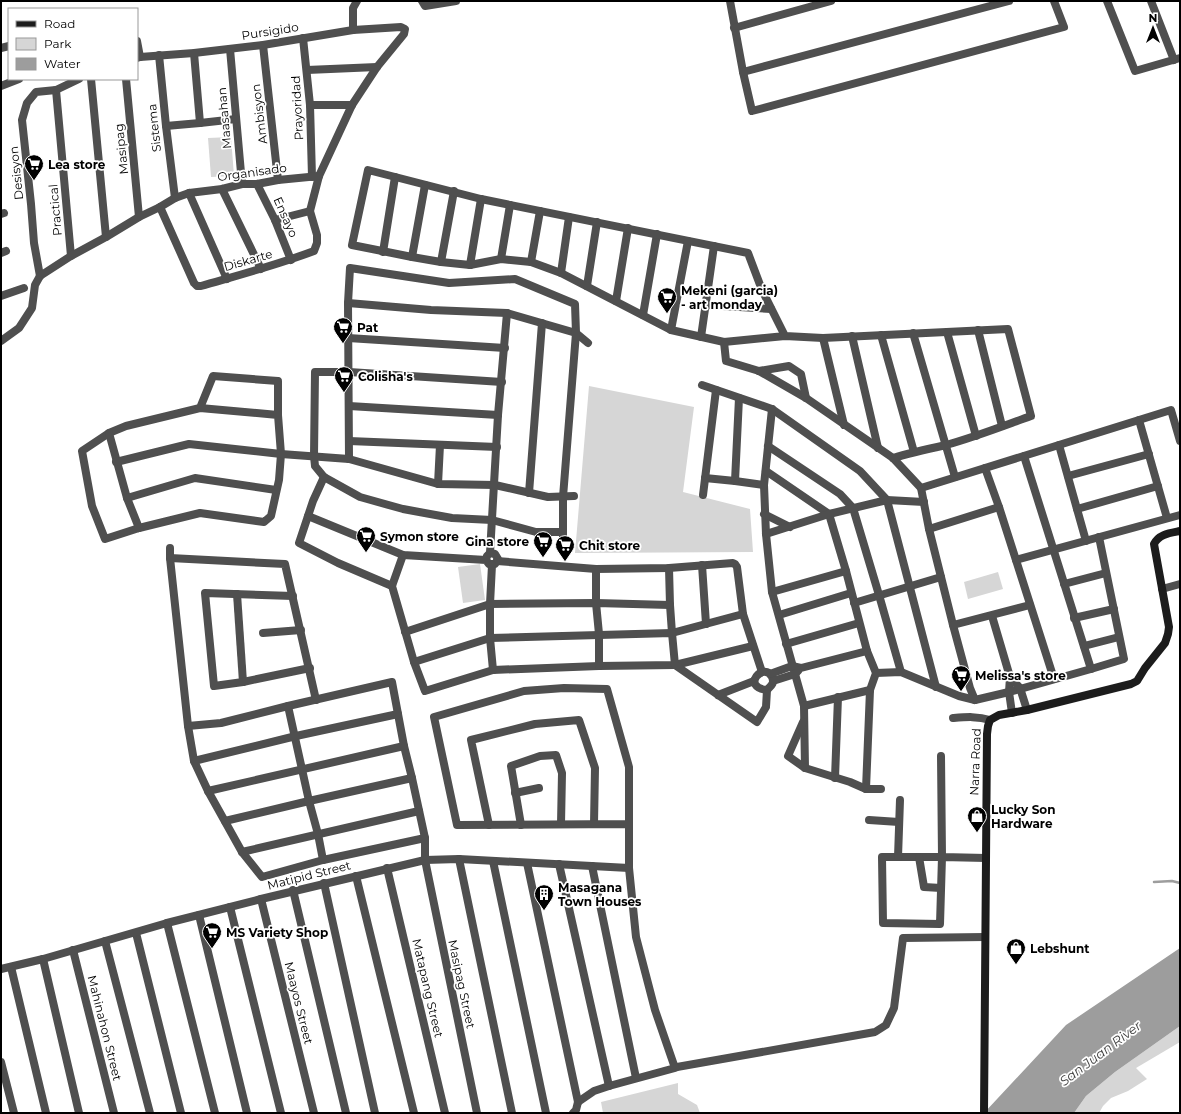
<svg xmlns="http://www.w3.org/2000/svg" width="1181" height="1114" font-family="Montserrat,sans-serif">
  <rect width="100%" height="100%" fill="#fff"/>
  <g fill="#d6d6d6">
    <polygon points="231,137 234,176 211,177 208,138"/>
    <polygon points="589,386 694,407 683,492 750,509 753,552 575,553"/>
    <polygon points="480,564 485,600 463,603 458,567"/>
    <polygon points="998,572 1003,589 968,599 964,582"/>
    <polygon points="1180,1026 1180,1042 1136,1068 1147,1079 1128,1091 1111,1098 1103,1106 1099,1113 1074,1113 1086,1096 1115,1072"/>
    <polygon points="678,1083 678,1094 697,1105 700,1113 603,1113 601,1102"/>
  </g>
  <polygon fill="#9d9d9d" points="1180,948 1180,1026 1115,1072 1086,1096 1074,1113 984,1113 1066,1025"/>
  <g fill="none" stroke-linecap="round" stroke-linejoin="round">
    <polyline stroke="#9d9d9d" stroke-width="2.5" points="1154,882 1172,881 1180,883"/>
    <g stroke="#4f4f4f" stroke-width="8">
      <polyline points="422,1 425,6 456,1"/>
      <polyline points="730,1 743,72 752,111 1064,27 1054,1"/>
      <polyline points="1107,1 1135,71 1180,58"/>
      <polyline points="1151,1 1174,60"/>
      <polyline points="734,28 831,1"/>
      <polyline points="353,30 353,8 357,1"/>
      <polyline points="303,38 310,105 312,177"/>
      <polyline points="137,41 140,57"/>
      <polyline points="263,45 278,180"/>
      <polyline points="1,48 9,46"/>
      <polyline points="230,49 242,184"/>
      <polyline points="194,53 200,123"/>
      <polyline points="159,55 166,126 175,198"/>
      <path d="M137,58L140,57L194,53L263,45L353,30L401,27L405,29L404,34L377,67L352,105L319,176L310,211L317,235V243L314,251C277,265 239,275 201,286H197L194,283L160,207"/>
      <polyline points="307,70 377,67"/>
      <polyline points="743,72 1009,1"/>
      <polyline points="91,79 106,237"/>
      <polyline points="126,79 139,217"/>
      <polyline points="1,86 19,79"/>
      <polyline points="56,90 71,256"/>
      <polyline points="310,105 352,105"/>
      <polyline points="166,126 200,123 236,119"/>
      <polyline points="257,184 275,220 291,260"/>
      <polyline points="222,189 261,269"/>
      <polyline points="189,193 227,279"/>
      <polyline points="1,214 4,213"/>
      <polyline points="275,220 310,211"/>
      <polyline points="383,252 395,177"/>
      <polyline points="1,253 6,251"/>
      <polyline points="412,257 425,185"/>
      <polyline points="501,259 510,205"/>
      <polyline points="441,262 454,191"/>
      <polyline points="531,262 540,211"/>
      <polyline points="470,265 481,199"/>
      <polyline points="561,273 569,217"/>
      <polyline points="40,276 34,243 31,204 22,120 27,103 36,92 56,90 79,79"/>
      <polyline points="587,286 597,222"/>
      <polyline points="1,296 24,288"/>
      <polyline points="616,301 628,228"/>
      <polyline points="348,303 431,310 507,313 576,333 588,343"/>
      <polyline points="706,305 771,309"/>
      <polyline points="643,315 657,234"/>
      <polyline points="671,330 688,241"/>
      <polyline points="978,330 1002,426"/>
      <polyline points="947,332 976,436"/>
      <polyline points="913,333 955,477"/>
      <polyline points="881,335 914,452"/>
      <path d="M785,336L762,290L748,253L481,199L368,170L352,245L412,257L441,262L470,265L501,259L531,262L561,273L671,330L724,342L785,336L823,338L1008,329L1031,416C1003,426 975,437 946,445C928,449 910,453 893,458"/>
      <polyline points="852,336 878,448"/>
      <polyline points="701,337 714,246"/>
      <polyline points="348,338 505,348"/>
      <polyline points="823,338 844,425"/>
      <polyline points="1,341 19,328 32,308 35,285 40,276 71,256 106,237 139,217 160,207 175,198 189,193 222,189 242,184 257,184 278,180 319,176"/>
      <polyline points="724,342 726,361 759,371 806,398 893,458 921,488 929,529 953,625 970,688 975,700"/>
      <polyline points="759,371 789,366 801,374 806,398"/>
      <polyline points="502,382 349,372 315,372 314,456 315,466 324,477 360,497 403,509 452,518 492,520 536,532 562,532"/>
      <polyline points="702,385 772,409 860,471 887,500 936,687"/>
      <polyline points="349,406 498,415"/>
      <polyline points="200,408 213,376 278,381 278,415 281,454 279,480 271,516 264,522 200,513 139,528 105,539 92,506 82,451 109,433 126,426 200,408 278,415"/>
      <polyline points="772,409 764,485 766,534 772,592 804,706 805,768"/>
      <polyline points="1139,420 1167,518"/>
      <polyline points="109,433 127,498 139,528"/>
      <polyline points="349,441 497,447"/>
      <polyline points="1059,445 1086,541"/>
      <polyline points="768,446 840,494 853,508 879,595 901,672"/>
      <polyline points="1024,456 1091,669"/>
      <polyline points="349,459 348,303 350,268 449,283 515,279 575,304 576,333 563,497 563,541"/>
      <polyline points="116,462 189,444 281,454 349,459 438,484 495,485 548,497 574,496"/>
      <polyline points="985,468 999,507 1054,679"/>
      <polyline points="766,471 829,514 846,571 867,651 876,673 870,690 866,789"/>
      <polyline points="1068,476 1149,454"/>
      <polyline points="324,477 313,501 299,543 338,563 392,586"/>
      <polyline points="705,478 735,481 764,485"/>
      <polyline points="735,481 739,398"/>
      <polyline points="438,484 440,445"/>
      <polyline points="921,488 1171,410 1180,441"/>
      <polyline points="529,493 542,323"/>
      <polyline points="703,495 716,390"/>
      <polyline points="127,498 195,478 276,490"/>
      <polyline points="1077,509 1158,486"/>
      <polyline points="764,514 790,527"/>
      <polyline points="308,516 403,555 486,560 489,564 495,564 498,559 495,554 490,553 487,556 486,560"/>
      <polyline points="929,529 999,507"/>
      <polyline points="766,534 829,514 887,500 924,502"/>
      <polyline points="170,548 170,558 188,726 194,761 208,791 242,852 262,877 323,860 425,838"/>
      <polyline points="490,553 498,415 507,313"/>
      <polyline points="403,555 392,586 414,662 425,691 493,670 599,666 675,665 753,646"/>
      <polyline points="170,558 285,564 316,700"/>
      <polyline points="1016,560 1180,515"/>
      <polyline points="497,561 596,569 669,568 733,563 735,564 737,567 743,614"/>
      <polyline points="492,565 490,604 490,638 493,670"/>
      <polyline points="702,565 706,624"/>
      <polyline points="669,568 670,605 672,633 743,614 762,672"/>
      <polyline points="596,569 596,603 599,634 599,666"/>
      <polyline points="1064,584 1106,573"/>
      <polyline points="1162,589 1180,584"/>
      <polyline points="772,592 846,571"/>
      <polyline points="237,594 243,682"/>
      <polyline points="293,596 205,593 214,686 243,682 310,668"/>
      <polyline points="854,603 941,577"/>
      <polyline points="779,615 851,593"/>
      <polyline points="992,616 1010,677 1009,692 1012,713"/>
      <polyline points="1074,618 1114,609"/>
      <polyline points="953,625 1030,605"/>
      <polyline points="405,632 490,604 596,603 670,605"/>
      <polyline points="263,633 301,630"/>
      <polyline points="786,644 859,623"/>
      <polyline points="1084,646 1119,637"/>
      <path d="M414,662L490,638L672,633L675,665L757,722L766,707L767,690C771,686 775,683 772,677C764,661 740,687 767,690"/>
      <polyline points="876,673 901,672 959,696 975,700 1009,692 1091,669 1124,659 1099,537"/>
      <polyline points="770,674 792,666 801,668 867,651"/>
      <polyline points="1010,677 1020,688 1027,710"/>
      <polyline points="773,681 795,674 798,671"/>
      <polyline points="718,695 754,681"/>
      <polyline points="288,706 309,801 318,834 323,860"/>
      <polyline points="804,706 870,690"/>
      <path d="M953,718C966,717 978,716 990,720"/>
      <polyline points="803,722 788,756 805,768 850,782 866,789 881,789"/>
      <polyline points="188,726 221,723 288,706 392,682 404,746 412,778 425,838 425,860 477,1113"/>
      <polyline points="941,756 942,857 940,924 883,923 882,857 942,857 986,858"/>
      <polyline points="194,761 296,736 398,714"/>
      <polyline points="835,778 838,697"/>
      <polyline points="208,791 404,746"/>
      <polyline points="515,793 539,788"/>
      <polyline points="869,820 899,822"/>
      <polyline points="225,821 309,801 412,778"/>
      <polyline points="489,825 471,740 535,724 579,720 595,768 594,824"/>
      <polyline points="521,825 511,766 540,756 556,755 562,773 561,824"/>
      <polyline points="242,852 419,811"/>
      <polyline points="898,857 900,800"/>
      <polyline points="919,857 924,887 941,888"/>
      <polyline points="459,859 512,1113"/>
      <polyline points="493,861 546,1113"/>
      <polyline points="527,863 578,1102"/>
      <polyline points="559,864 609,1086"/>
      <polyline points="592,866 636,1078"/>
      <polyline points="387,868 445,1113"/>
      <polyline points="356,876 414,1113"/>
      <polyline points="324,883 375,1113"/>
      <polyline points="293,890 346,1113"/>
      <polyline points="261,899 314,1113"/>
      <polyline points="230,907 281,1113"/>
      <polyline points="199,915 247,1113"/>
      <polyline points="167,923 215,1113"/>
      <polyline points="136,933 181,1113"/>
      <polyline points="105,941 150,1113"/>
      <polyline points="73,950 114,1113"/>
      <polyline points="43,959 79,1113"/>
      <polyline points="11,967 46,1113"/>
      <polyline points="1,969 43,959 167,923 261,899 425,860 459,859 629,868"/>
      <polyline points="1,1062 14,1113"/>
      <polyline points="677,1067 875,1032 886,1025 894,1008 903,938 985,937"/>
      <polyline points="573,1113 576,1110 578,1102 594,1091 609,1086 675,1068 655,1010 636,937 629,868 629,767 607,689 564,688 524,691 434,717 457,825 629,824"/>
    </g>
    <path stroke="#1c1c1c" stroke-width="8" d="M984,1113L987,734L988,726L990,720L999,715L1027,710L1131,684L1137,681L1145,668L1165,643L1168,634L1169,627L1154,544C1159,534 1170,533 1180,531"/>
  </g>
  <defs>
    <g id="supermarket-pin" transform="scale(1)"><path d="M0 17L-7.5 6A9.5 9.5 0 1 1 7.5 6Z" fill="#000" stroke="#fff"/><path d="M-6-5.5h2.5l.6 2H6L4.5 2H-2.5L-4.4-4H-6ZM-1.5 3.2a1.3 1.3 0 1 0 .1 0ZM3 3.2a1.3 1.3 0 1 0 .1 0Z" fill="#fff"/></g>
    <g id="shop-pin" transform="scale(1)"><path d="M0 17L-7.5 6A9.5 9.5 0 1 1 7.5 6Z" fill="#000" stroke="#fff"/><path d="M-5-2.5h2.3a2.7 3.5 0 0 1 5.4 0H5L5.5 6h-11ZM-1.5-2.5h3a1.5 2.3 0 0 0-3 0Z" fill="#fff"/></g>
    <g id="building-pin" transform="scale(1)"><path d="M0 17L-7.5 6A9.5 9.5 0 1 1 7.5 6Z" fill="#000" stroke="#fff"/><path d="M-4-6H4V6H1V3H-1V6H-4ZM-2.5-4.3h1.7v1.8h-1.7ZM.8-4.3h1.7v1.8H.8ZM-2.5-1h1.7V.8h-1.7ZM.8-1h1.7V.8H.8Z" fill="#fff"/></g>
  </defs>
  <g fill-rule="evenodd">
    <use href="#supermarket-pin" x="34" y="164"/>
    <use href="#supermarket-pin" x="667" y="297"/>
    <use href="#supermarket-pin" x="343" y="327"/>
    <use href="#supermarket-pin" x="344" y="376"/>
    <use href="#supermarket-pin" x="366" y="536"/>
    <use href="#supermarket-pin" x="543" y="541"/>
    <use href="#supermarket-pin" x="565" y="545"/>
    <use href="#supermarket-pin" x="961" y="675"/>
    <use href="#shop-pin" x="977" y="816"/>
    <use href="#building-pin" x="544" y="894"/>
    <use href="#supermarket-pin" x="212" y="932"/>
    <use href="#shop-pin" x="1016" y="948"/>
  </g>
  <g text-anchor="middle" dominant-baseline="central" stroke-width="3.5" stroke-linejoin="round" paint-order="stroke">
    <g font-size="12" fill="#000" stroke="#fff">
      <text transform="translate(270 31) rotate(-9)">Pursigido</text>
      <text transform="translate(297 108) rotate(-93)">Prayoridad</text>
      <text transform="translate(259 114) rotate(-97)">Ambisyon</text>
      <text transform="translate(224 118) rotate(-95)">Maasahan</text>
      <text transform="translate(154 128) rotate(-96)">Sistema</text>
      <text transform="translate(121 149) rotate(-96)">Masipag</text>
      <text transform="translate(252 172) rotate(-8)">Organisado</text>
      <text transform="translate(16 173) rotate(-96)">Desisyon</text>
      <text transform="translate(55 210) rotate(-95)">Practical</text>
      <text transform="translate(286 217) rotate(66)">Ensayo</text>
      <text transform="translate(248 260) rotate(-16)">Diskarte</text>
      <text transform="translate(975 762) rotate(-88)">Narra Road</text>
      <text transform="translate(309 875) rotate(-14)">Matipid Street</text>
      <text transform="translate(462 984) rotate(78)">Masipag Street</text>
      <text transform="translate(428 988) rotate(77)">Matapang Street</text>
      <text transform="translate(299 1003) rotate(76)">Maayos Street</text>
      <text transform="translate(105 1028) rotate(76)">Mahinahon Street</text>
    </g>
    <g font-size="12" font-weight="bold" fill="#000" stroke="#fff" text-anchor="start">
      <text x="48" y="164">Lea store</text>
      <text x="681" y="290">Mekeni (garcia)<tspan x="681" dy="14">- art monday</tspan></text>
      <text x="357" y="327">Pat</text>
      <text x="358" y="376">Colisha's</text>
      <text x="380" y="536">Symon store</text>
      <text x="529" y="541" text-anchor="end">Gina store</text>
      <text x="579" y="545">Chit store</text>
      <text x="975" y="675">Melissa's store</text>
      <text x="991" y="809">Lucky Son<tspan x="991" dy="14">Hardware</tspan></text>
      <text x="558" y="887">Masagana<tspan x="558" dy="14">Town Houses</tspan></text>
      <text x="226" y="932">MS Variety Shop</text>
      <text x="1030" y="948">Lebshunt</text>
    </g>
    <g font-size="13" font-style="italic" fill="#3e3e3e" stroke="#fff">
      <text transform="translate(1100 1053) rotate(-37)">San Juan River</text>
    </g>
  </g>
  <rect width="1181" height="1114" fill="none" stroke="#000000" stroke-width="4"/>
  <rect x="8" y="8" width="130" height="72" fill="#ffffff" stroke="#999999"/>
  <rect x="16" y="21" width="20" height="6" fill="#1c1c1c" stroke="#999999"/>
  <text x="44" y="28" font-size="12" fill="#000000">Road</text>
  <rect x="16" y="38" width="20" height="12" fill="#d6d6d6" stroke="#999999"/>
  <text x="44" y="48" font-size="12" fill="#000000">Park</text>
  <rect x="16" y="58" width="20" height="12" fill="#9d9d9d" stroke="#999999"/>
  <text x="44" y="68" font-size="12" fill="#000000">Water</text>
  <g transform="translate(1153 28)" stroke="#ffffff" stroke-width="3" paint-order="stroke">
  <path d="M0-3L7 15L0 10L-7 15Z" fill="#000000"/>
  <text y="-6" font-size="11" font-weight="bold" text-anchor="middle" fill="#000000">N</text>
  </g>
</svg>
